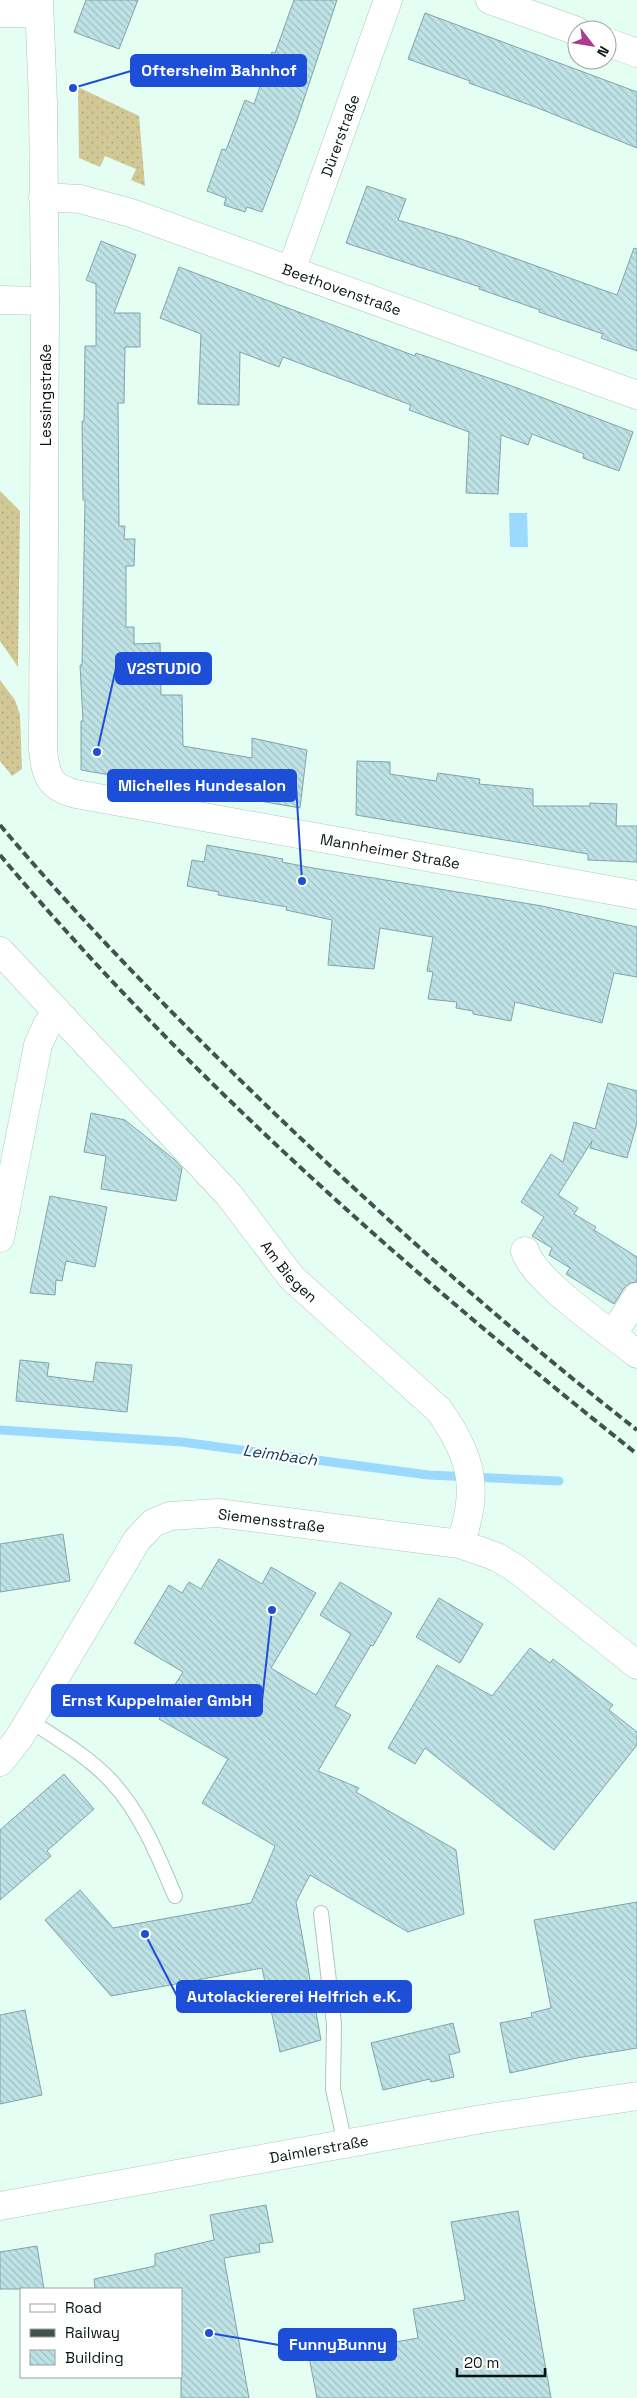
<svg xmlns="http://www.w3.org/2000/svg" width="637" height="2398" font-family="'Space Grotesk',sans-serif">
  <defs>
    <pattern id="grass-dots" width="8" height="8" patternUnits="userSpaceOnUse" patternTransform="scale(1.25)"><rect width="8" height="8" fill="#d2c896"/><path d="M2 2h.1M6 6h.1" fill="none" stroke="#b3ab80" stroke-width="1.8" stroke-linecap="round"/></pattern>
    <pattern id="building-back-hatch" width="6" height="6" patternUnits="userSpaceOnUse" patternTransform="scale(1.25)"><rect width="6" height="6" fill="#bee2e5"/><path d="M-1 5l2 2M0 0l6 6M5-1l2 2" fill="none" stroke="#a2c1c3"/></pattern>
  </defs>
  <rect width="100%" height="100%" fill="#e5fef3"/>
  <g fill="url(#grass-dots)">
    <polygon points="78,87 139,116 145,186 131,180 136,169 105,156 100,167 79,158"/>
    <polygon points="0,491 20,511 18,667 0,641"/>
    <polygon points="0,680 15,700 20,715 22,769 12,776 0,761"/>
  </g>
  <polygon fill="#9cd9fe" points="509,513 527,513 528,547 510,547"/>
  <g fill="none" stroke-linecap="round" stroke-linejoin="round">
    <polyline stroke="#9cd9fe" stroke-width="9" points="0,1430 182,1442 428,1475 559,1481"/>
  </g>
  <g fill="url(#building-back-hatch)" stroke="#81a4a6">
    <polygon points="86,0 138,0 119,49 74,32"/>
    <polygon points="294,0 337,0 297,120 262,212 247,207 245,212 224,205 226,198 207,191 222,149 226,150 245,100 254,104 272,52 275,53"/>
    <polygon points="425,13 637,92 637,148 538,108 469,83 470,81 408,59"/>
    <polygon points="367,186 406,199 398,220 461,239 617,295 634,248 637,249 637,351 601,338 603,334 539,312 540,310 479,289 480,287 346,243"/>
    <polygon points="101,241 136,255 114,313 140,313 140,347 125,347 124,403 118,403 119,526 125,526 124,539 135,539 134,566 126,566 126,627 134,627 134,644 160,643 161,695 182,695 183,746 252,758 252,738 307,750 300,808 81,770 81,721 83,721 80,665 82,665 85,500 83,500 82,421 84,421 85,346 96,346 96,284 86,280"/>
    <polygon points="179,267 415,356 416,353 509,385 633,432 619,471 583,458 584,454 532,434 528,445 501,435 498,494 466,493 469,432 409,410 411,405 283,357 279,367 240,352 239,405 198,404 201,334 160,318"/>
    <polygon points="357,761 390,762 390,774 436,781 438,773 480,779 479,784 533,789 533,806 590,806 590,803 617,804 616,826 637,826 637,862 588,860 588,854 356,815"/>
    <polygon points="207,845 283,859 282,862 313,868 542,906 637,927 637,977 614,973 602,1023 515,1002 511,1021 473,1014 473,1011 456,1008 457,1002 428,999 433,972 427,971 433,937 380,928 374,969 328,965 332,920 286,910 287,907 218,895 219,892 187,886 192,860 204,862"/>
    <polygon points="608,1083 637,1091 637,1123 627,1158 590,1148 592,1141 558,1195 578,1208 574,1214 596,1227 594,1230 637,1257 637,1282 630,1283 624,1288 614,1304 566,1274 570,1268 549,1255 552,1248 532,1236 544,1217 521,1202 551,1154 563,1162 574,1122 595,1129"/>
    <polygon points="91,1113 125,1120 175,1160 182,1168 176,1201 101,1189 106,1156 84,1152"/>
    <polygon points="50,1196 107,1207 95,1267 66,1261 62,1281 56,1280 55,1295 30,1293"/>
    <polygon points="20,1360 49,1363 47,1376 93,1382 96,1362 132,1365 127,1412 16,1401"/>
    <polygon points="63,1534 70,1581 0,1592 0,1544"/>
    <polygon points="219,1559 262,1584 271,1567 316,1593 271,1668 316,1695 351,1634 320,1615 340,1582 392,1613 373,1646 371,1645 335,1706 351,1715 318,1771 359,1788 356,1792 456,1850 464,1914 408,1932 310,1875 296,1902 321,2040 280,2052 262,1968 111,1996 45,1920 80,1890 113,1928 251,1903 275,1846 202,1803 228,1759 159,1719 177,1688 174,1686 183,1672 134,1643 169,1585 182,1593 189,1582 201,1589"/>
    <polygon points="439,1598 483,1624 460,1663 416,1637"/>
    <polygon points="530,1648 550,1663 553,1659 613,1705 609,1710 637,1732 637,1745 554,1850 425,1748 415,1764 388,1748 437,1665 492,1696"/>
    <polygon points="64,1774 94,1809 47,1851 51,1856 0,1900 0,1830"/>
    <polygon points="637,1902 637,2048 577,2058 510,2073 500,2023 532,2017 531,2013 551,2008 534,1920"/>
    <polygon points="25,2010 42,2095 0,2104 0,2015"/>
    <polygon points="453,2023 460,2052 449,2055 454,2077 431,2082 430,2079 383,2090 371,2043"/>
    <polygon points="266,2205 273,2242 259,2244 260,2252 224,2258 249,2398 181,2398 181,2289 95,2289 94,2279 155,2266 155,2254 214,2240 210,2215"/>
    <polygon points="518,2211 551,2398 317,2398 309,2357 418,2338 413,2309 465,2300 451,2222"/>
    <polygon points="37,2246 44,2289 0,2289 0,2252"/>
  </g>
  <g fill="none" stroke-linecap="round" stroke-linejoin="round">
    <g stroke="#aac9bb" stroke-width="16">
      <g id="lane">
        <path d="M30,1721C58,1739 89,1757 112,1782C142,1815 158,1856 175,1896"/>
        <polyline points="321,1913 334,2024 333,2089 345,2144"/>
      </g>
    </g>
    <g stroke="#aac9bb" stroke-width="29">
      <g id="street">
        <path id="s1" d="M39,0L43,103L45,301L43,750C46,776 49,787 76,794L637,895"/>
        <polyline points="490,0 577,31"/>
        <polyline points="0,13 39,13"/>
        <polyline points="607,42 637,53"/>
        <path id="s2" d="M43,197L80,199L131,213L637,395"/>
        <path id="s3" d="M291,271L388,0"/>
        <polyline points="0,300 45,301"/>
        <path id="s4" d="M0,951L229,1195L292,1278L439,1410C472,1457 480,1489 460,1544"/>
        <polyline points="0,1238 38,1045 47,1025 58,1013"/>
        <path d="M525,1251C535,1282 609,1331 637,1354"/>
        <polyline points="613,1334 637,1297"/>
        <path id="s5" d="M0,1762L19,1738L137,1540L153,1523L170,1516L218,1513L460,1544L497,1557L518,1570L637,1665"/>
        <path id="s6" d="M0,2206L482,2119L637,2096"/>
      </g>
    </g>
    <use href="#lane" stroke="#fff" stroke-width="14"/>
    <use href="#street" stroke="#fff" stroke-width="28"/>
    <g stroke="#43524c" stroke-width="4" stroke-dasharray="8 4" stroke-linecap="butt">
      <path d="M0,825C85,926 177,1019 271,1110C388,1222 509,1330 637,1430"/>
      <path d="M0,855C186,1077 411,1274 637,1454"/>
    </g>
  </g>
  <g text-anchor="middle" dominant-baseline="central" stroke-width="4.5" stroke-linejoin="round" paint-order="stroke">
    <g font-size="15" fill="#0a1611" stroke="#fff">
      <text stroke="none"><textPath href="#s3" startOffset="144">Dürerstraße</textPath></text>
      <text stroke="none"><textPath href="#s2" startOffset="314">Beethovenstraße</textPath></text>
      <text transform="translate(45 395) rotate(-90)">Lessingstraße</text>
      <text stroke="none"><textPath href="#s1" startOffset="1130">Mannheimer Straße</textPath></text>
      <text stroke="none"><textPath href="#s4" startOffset="432">Am Biegen</textPath></text>
      <text stroke="none"><textPath href="#s5" startOffset="405">Siemensstraße</textPath></text>
      <text stroke="none"><textPath href="#s6" startOffset="324">Daimlerstraße</textPath></text>
    </g>
    <g font-size="16" font-style="italic" fill="#083b54" stroke="#fff">
      <text transform="translate(280 1455) rotate(8)">Leimbach</text>
    </g>
  </g>
  <path fill="none" stroke="#1d4ed8" stroke-width="2" d="M73 88L131 71M97 752L116 668M302 881L296 785M272 1610L262 1701M145 1934L177 1996M209 2333L279 2345"/>
  <g fill="#1d4ed8" stroke="#fff" stroke-width="2">
    <circle cx="73" cy="88" r="5"/>
    <circle cx="97" cy="752" r="5"/>
    <circle cx="302" cy="881" r="5"/>
    <circle cx="272" cy="1610" r="5"/>
    <circle cx="145" cy="1934" r="5"/>
    <circle cx="209" cy="2333" r="5"/>
  </g>
  <g fill="#1d4ed8" stroke="#1d4ed8" stroke-width="2">
    <rect x="131" y="55" width="175" height="31" rx="5"/>
    <rect x="116" y="653" width="95" height="31" rx="5"/>
    <rect x="108" y="770" width="188" height="31" rx="5"/>
    <rect x="52" y="1685" width="210" height="31" rx="5"/>
    <rect x="177" y="1981" width="234" height="31" rx="5"/>
    <rect x="279" y="2329" width="117" height="31" rx="5"/>
  </g>
  <g font-size="16" text-anchor="middle" font-weight="bold" fill="#fff">
    <text x="219" y="76">Oftersheim Bahnhof</text>
    <text x="164" y="674">V2STUDIO</text>
    <text x="202" y="791">Michelles Hundesalon</text>
    <text x="157" y="1706">Ernst Kuppelmaier GmbH</text>
    <text x="294" y="2002">Autolackiererei Helfrich e.K.</text>
    <text x="338" y="2350">FunnyBunny</text>
  </g>
  <rect x="20" y="2288" width="162" height="90" fill="#ffffff" stroke="#9da2a0"/>
  <rect x="30" y="2304" width="25" height="8" fill="#ffffff" stroke="#9da2a0"/>
  <text x="65" y="2313" font-size="15" fill="#0a1611">Road</text>
  <rect x="30" y="2329" width="25" height="8" fill="#43524c" stroke="#9da2a0"/>
  <text x="65" y="2338" font-size="15" fill="#0a1611">Railway</text>
  <rect x="30" y="2350" width="25" height="15" fill="url(#building-back-hatch)" stroke="#9da2a0"/>
  <text x="65" y="2363" font-size="15" fill="#0a1611">Building</text>
  <g transform="translate(592 45) rotate(121)"><circle r="24" fill="#ffffff" stroke="#9da2a0"/>
  <path d="M0-4L9 19L0 12L-9 19Z" fill="#ae3991"/>
  <text y="-8" font-size="14" font-weight="bold" text-anchor="middle" fill="#0a1611">N</text>
  </g>
  <path d="M457 2368v8h88v-8" fill="none" stroke="#0a1611" stroke-width="2.5"/>
  <text x="464" y="2368" font-size="15" fill="#0a1611" stroke="#ffffff" stroke-width="4" paint-order="stroke">20 m</text>
</svg>
